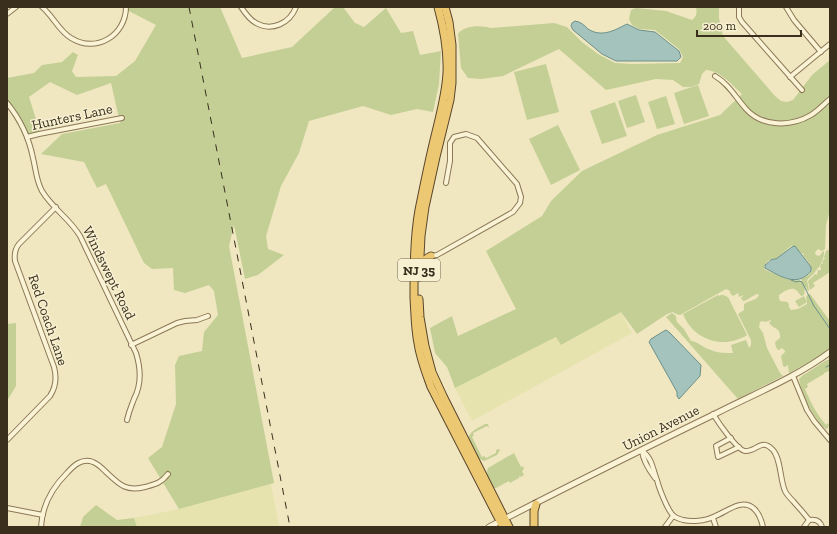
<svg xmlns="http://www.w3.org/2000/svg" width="837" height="534" font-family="'Zilla Slab',serif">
  <rect width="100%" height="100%" fill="#f0e7c1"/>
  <g fill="#e6e3ae">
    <polygon points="621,312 632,333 472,421 455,388 556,337 562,345"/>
    <polygon points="271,484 279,527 137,527 134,518 179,509"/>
  </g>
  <g fill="#c3cf95" fill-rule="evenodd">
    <polygon points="124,7 220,7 242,58 292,47 335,7 343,7 355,23 364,27 386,8 401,33 413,31 420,55 441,51 439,84 433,112 417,109 391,115 363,106 309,121 299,153 281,186 266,236 268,249 284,255 258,275 245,279 234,225 229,246 274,483 179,509 148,458 162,447 176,404 175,365 179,356 202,351 204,332 218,315 214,291 209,285 185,293 174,290 173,268 152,269 144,263 106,184 97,188 84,162 41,154 62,134 120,123 111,83 77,95 50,82 29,97 40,132 25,137 7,106 7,78 34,73 42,65 62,62 73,52 78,55 72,71 76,77 116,76 135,61 156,25 125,9"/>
    <path d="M696,7H719V18L723,36L775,96L781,101L787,102L793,100L812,75L830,60V96L812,111L814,116L830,102V210L826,225L825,249L822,251L818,249L816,251L815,253L816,255L819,256L821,254L822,252L824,251C825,262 815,273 807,280L809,290L808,291L805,287L804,295L801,296C799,294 798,291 796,290C791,286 783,292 779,295V298L780,301C785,302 789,300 789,307L791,310L798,309L807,304V302L799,307L795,301L804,296L807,302L806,297L808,294H810L830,321V349L816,359L789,373L788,365L785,367L783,366L781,356L785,352V351L782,348L779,350H778L776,347L775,342L780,338C781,327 774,330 769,323L771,321V320L765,322L763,321L760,322L759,327L763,333L767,348L780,373L783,376L738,399L666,317L672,313L676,316V318L677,322L684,329L691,341C699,342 703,348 711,350C717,353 726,353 733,353L731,345L746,340L749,348L751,345V340L738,314L744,310V304C750,300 756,301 759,295L758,294C752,295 749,300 743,301L741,298L744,295L739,297L738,293L733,296L730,293V291L726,289L680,315L676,314L673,312L667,314L637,334L621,312L561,345L556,337L455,388L447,367L435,353L430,328L452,316L458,336L516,309L486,251L542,216L551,201L582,171L657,135L720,115L742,94C731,84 721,71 706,70L702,74L699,84L691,87H683L673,80L656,79L606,90L559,49L503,76L481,79L468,78L461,68L458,34C464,25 481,25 491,28L554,23L567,27L582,42L598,54L615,63L632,64L680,63L683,57L679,49L655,30L639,29L632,25L629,19L631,10L636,8L666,11L692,20C697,16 697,13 696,7ZM791,246H795L801,253L804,254L803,255C811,266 818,272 801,279L802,281L786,279L766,270L764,268C765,262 771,258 776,259Z"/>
    <polygon points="546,64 559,112 527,120 514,72"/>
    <polygon points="698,85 709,116 684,124 674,93"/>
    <polygon points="636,95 645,122 627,128 618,101"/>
    <polygon points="666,96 675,124 657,129 648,102"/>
    <polygon points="615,102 627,136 602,144 590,111"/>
    <polygon points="558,125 580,170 551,185 529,139"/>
    <polygon points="830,249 830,272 813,283 815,286 810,290 808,281 815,274 817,275 818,270 821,270 821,268 820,267 821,264 822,264 823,263 822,262 825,258 824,257 826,251"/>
    <path d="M718,295L719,296L721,295H723L726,296L727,297H728L747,335C724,350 693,340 683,314Z"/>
    <polygon points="16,323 16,386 7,401 7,324"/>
    <path d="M830,359V372L829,371L824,373V374L807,384L808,387L805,389C811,403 816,413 826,425L828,423L829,425L828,428L826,429C814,420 801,394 799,379L802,376L825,361Z"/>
    <path d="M485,424H488L489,428L487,426L473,433L474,435L472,437L482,457L484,456L486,458L496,453V450L499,449L500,450L497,455L484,461L478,458L468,440C469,431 478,428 485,424Z"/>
    <path d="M514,453L521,467L523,466L524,469L522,471L524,475L521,477L520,476L519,477V478L510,483L509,481L496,488H494C489,482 485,475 488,468Z"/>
    <polygon points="96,505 117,520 134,518 137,527 80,527 83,517"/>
  </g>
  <g fill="#a4c3bc" stroke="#6a918b">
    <path d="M575,21C581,22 584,25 588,29C602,38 615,30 627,24L639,30L655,32L679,51L681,57L677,61H616L602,54L573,30L571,26L572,23Z"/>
    <path d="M795,246L811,267V271C797,288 780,276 765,268V265C770,262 769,259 776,259L792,247Z"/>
    <polygon points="666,330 669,332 701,365 700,376 679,399 677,396 677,392 649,342 651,339 664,331"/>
  </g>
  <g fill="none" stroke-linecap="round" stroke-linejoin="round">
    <g stroke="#6a918b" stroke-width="1">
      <polyline points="791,280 796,282 799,281 802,282 814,306 830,329"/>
      <polyline points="826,367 830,365"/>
    </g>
    <g stroke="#8b7858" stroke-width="6">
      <g id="minor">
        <path d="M42,7C53,16 59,31 71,38C96,54 126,35 126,7"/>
        <path d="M241,7C245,13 250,20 256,23C272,32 290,23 296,7"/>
        <polyline points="739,7 739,17 742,22 802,90"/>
        <polyline points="786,7 794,20 821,52"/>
        <polyline points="7,14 16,7"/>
        <path d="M715,76C729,84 736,98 746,109C762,127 791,127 811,115C818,111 824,104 830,99"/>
        <polyline points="790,77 830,44"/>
        <path d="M7,103C20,119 29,138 33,158C36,170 36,180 42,191C52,208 70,219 80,236L136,353C141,369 142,384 134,399C131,407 129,411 127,420"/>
        <polyline points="27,137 39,134 122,118"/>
        <polyline points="431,256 437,255 513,212 520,203 521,197 517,184 477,138 466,134 454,137 450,143 450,161 446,183"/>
        <polyline points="131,345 177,323 185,321 197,320 208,316"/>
        <polyline points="793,376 807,410 814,421 830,440"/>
        <path d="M713,414C718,422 737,450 745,451C757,452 761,437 773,450C781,459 780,480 785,491C787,495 790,498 793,501C798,507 804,513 809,520"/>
        <polyline points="731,438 716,446 718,457 739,447"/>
        <path d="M7,440L50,396C56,387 57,378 54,367L15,261C14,254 15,249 19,244L56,207"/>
        <path d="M642,451C652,457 653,470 657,480C659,488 668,512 674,516C676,518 680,519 683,520C692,522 705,521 713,517C721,514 728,509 736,506C752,500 760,513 763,527"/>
        <path d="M642,451C643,461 649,470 655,478"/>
        <polyline points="7,508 43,515"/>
        <polyline points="713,518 716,527"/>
        <path d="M41,527C42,506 52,488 67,473C74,465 82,458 93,462C98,464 102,468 105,471C119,484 125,492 145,487C156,484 161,483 168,474"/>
        <polyline points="665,527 673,516"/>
        <path d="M804,527L809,520C815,519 820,520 822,527"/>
      </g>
    </g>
    <g stroke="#8b7858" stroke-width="7">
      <path id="tertiary" d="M489,527C564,488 639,451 715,414C754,394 795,378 830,352"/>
    </g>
    <g stroke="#59452c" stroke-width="9">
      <g id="trunk">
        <path d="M438,7C444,29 448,51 447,73C446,94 440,115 435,136C429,160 424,185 419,210C414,238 414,270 414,298C415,313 415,329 418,343C420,358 426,373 431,387L503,527"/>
        <path d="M422,267C422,261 425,259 431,256"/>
        <polyline points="419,277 421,236 425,207 436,157 450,100 452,83 452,45 449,22 445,7"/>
        <polyline points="419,299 420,317 425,346 432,372 443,396 509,527"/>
        <polyline points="534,527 534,511 536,504"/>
      </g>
    </g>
    <use href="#minor" stroke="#fbf3d5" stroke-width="4"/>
    <use href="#tertiary" stroke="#fbf3d5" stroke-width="5"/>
    <use href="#trunk" stroke="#edc872" stroke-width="7"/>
    <polyline stroke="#3a2e1d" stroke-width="1" stroke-dasharray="7 7" stroke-linecap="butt" points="189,7 290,527"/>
  </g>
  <g text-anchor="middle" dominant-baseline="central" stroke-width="3" stroke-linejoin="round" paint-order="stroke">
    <rect fill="#f7f0d1" stroke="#736853" stroke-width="1" x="398" y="259" width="42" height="22" rx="3"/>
    <g font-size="13" font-weight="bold" fill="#3a2e1d">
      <text x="419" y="270">NJ 35</text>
    </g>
    <g font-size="14" fill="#3a2e1d" stroke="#f7f0d1">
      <text transform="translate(72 117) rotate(-12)">Hunters Lane</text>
      <text transform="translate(109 273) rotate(64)">Windswept Road</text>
      <text transform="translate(48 320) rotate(71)">Red Coach Lane</text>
      <text transform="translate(661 428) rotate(-27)">Union Avenue</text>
    </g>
  </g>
  <rect width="837" height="534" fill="none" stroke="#3a2e1d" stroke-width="16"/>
  <path d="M697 30v6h104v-6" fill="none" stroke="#3a2e1d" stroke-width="2"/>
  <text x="703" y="30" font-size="12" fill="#3a2e1d" stroke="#f7f0d1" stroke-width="3" paint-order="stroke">200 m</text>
</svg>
